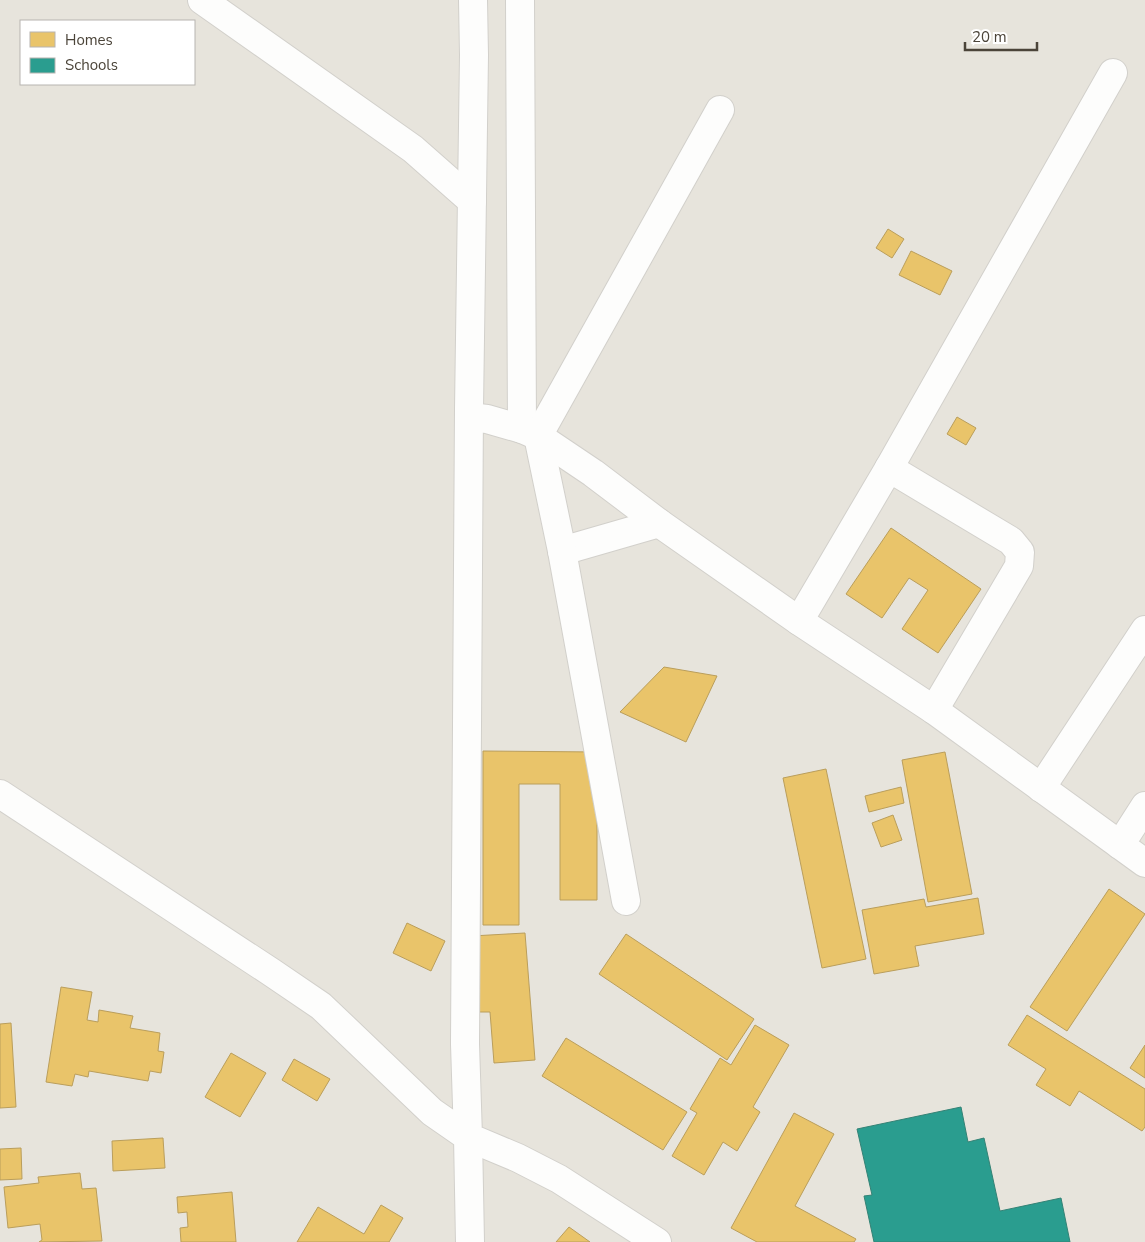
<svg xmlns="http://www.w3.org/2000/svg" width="1145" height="1242" font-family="'Nunito Sans',sans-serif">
  <rect width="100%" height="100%" fill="#f4f2ee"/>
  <path fill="#e7e4dc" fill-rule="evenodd" d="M0,0H1145V1242H0ZM21,21H194V84H21Z"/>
  <g fill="#e9c46a" stroke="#ba9e5b">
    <polygon points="888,229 904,239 892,258 876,248"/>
    <polygon points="911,251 952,271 940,295 899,275"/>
    <polygon points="957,417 976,428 966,445 947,434"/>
    <polygon points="891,528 981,589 938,653 902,629 928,590 909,578 882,618 846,594"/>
    <polygon points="664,667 717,676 686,742 620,712"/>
    <polygon points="483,751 597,752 597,900 560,900 560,784 519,784 519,925 483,925"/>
    <polygon points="945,752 972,894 928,902 902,760"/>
    <polygon points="826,769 866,959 822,968 783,778"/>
    <polygon points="901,787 904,803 869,812 865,796"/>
    <polygon points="893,815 902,840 881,847 872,823"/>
    <polygon points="1109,889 1145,914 1067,1031 1030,1007"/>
    <polygon points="978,898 984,934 915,946 919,966 874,974 862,910 924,899 926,907"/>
    <polygon points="407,923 445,941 431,971 393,953"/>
    <polygon points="525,933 535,1060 494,1063 490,1012 478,1012 472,936"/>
    <polygon points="626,934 754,1019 727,1060 599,974"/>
    <polygon points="61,987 92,992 87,1020 98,1022 99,1010 133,1016 130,1028 160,1033 158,1051 164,1052 161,1073 150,1071 148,1081 89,1071 88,1077 75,1074 72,1086 46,1082"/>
    <polygon points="1027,1015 1145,1089 1145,1127 1142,1131 1079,1091 1070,1106 1036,1085 1046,1069 1008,1045"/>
    <polygon points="11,1023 16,1107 0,1108 0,1024"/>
    <polygon points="755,1025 789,1045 753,1107 760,1112 737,1151 723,1142 704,1175 672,1156 697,1113 690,1109 720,1058 731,1065"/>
    <polygon points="566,1038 687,1112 663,1150 542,1076"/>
    <polygon points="1145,1045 1145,1078 1130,1068"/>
    <polygon points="231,1053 266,1073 240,1117 205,1097"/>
    <polygon points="294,1059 330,1079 317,1101 282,1080"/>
    <polygon points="794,1113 834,1134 795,1206 856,1239 854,1242 757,1242 731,1228"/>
    <polygon points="163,1138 165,1168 113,1171 112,1141"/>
    <polygon points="21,1148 22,1179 0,1180 0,1149"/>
    <polygon points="80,1173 82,1189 96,1188 102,1241 39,1242 42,1240 40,1224 8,1228 4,1187 39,1183 38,1177"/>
    <polygon points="232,1192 236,1242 181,1242 180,1228 188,1227 187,1212 178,1213 177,1197"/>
    <polygon points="381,1205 403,1218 389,1242 297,1242 318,1207 364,1234"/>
    <polygon points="569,1227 590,1242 556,1242"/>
  </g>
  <polygon fill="#2a9d8f" stroke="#348275" points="961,1107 968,1142 984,1138 1000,1211 1061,1198 1070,1242 874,1242 864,1196 872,1195 857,1129"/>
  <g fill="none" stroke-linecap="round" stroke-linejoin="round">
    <g stroke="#d2d0cb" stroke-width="30">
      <g id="minor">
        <polyline points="202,0 413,149 472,201"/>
        <polyline points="473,0 474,55 469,409 465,1044 468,1137 518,1158 559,1179 657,1242"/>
        <polyline points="520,0 522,429"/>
        <polyline points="469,417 487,419 522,429 538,436 593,473 659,523 799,621 934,710 1145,863"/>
        <polyline points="889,468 1011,541 1020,552 1019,566 934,710"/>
        <polyline points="562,551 659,523"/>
        <polyline points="799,621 889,468 1113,73"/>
        <polyline points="1041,788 1145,630"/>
        <polyline points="0,794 271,972 321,1006 432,1112 468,1137 470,1242"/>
        <polyline points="1120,845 1145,806"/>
        <polyline points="626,901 562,551 538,436 720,110"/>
      </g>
    </g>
    <use href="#minor" stroke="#fdfdfc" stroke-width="28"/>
  </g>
  <rect x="20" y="20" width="175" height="65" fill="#ffffff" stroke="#b7b4b0"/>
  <rect x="30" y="32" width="25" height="15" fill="#e9c46a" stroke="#b7b4b0"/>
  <text x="65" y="45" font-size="15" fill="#4b4439">Homes</text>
  <rect x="30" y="58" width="25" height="15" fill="#2a9d8f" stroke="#b7b4b0"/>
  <text x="65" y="70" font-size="15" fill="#4b4439">Schools</text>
  <path d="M965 42v8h72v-8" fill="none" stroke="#4b4439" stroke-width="2.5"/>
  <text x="972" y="42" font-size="15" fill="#4b4439" stroke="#ffffff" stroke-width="4" paint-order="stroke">20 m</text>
</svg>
